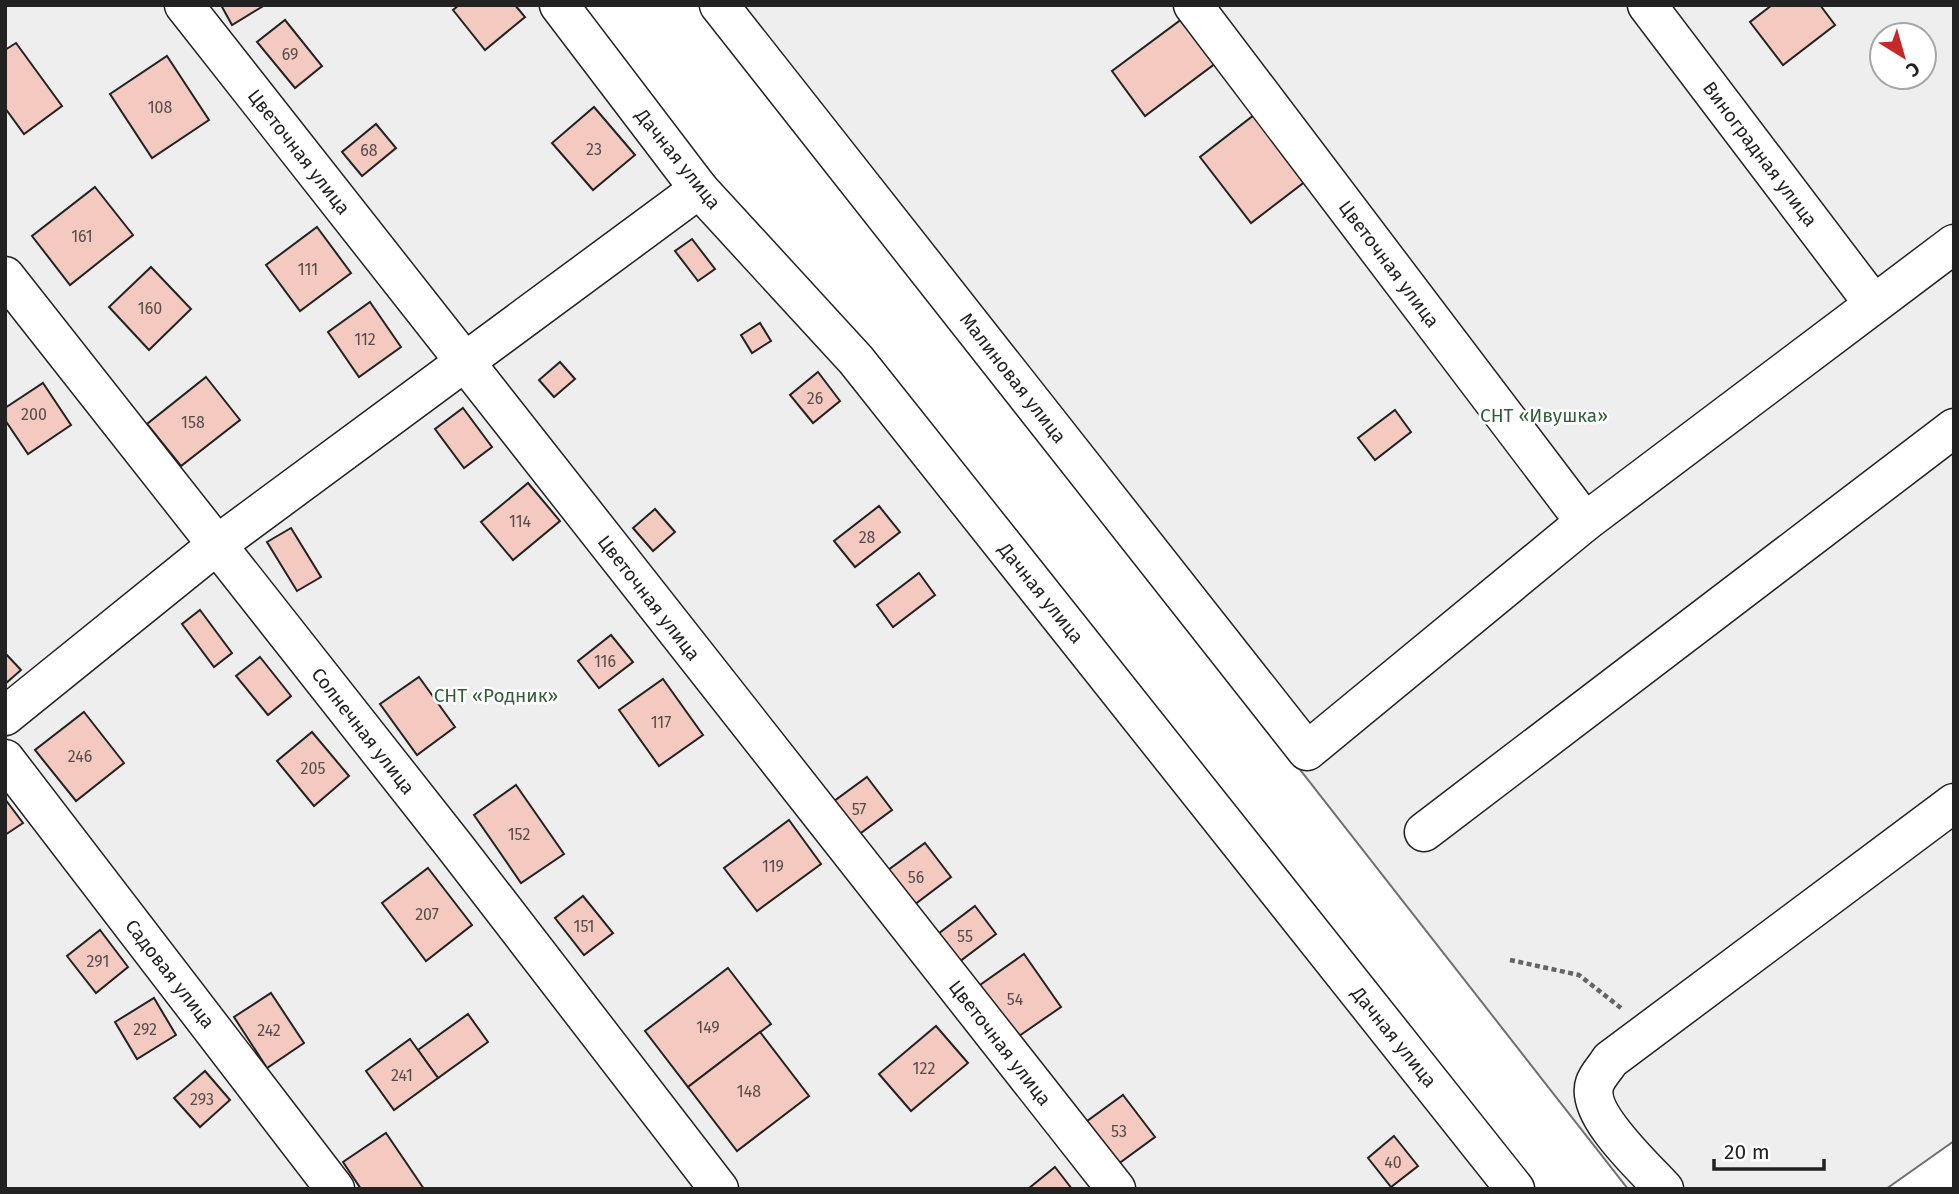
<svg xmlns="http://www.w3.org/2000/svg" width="1959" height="1194" font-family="'Fira Sans',sans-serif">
  <rect width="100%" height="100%" fill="#fff"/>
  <g fill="#eee" stroke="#6f6f6f" stroke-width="2" fill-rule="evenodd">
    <polygon points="5,5 573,5 1516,1189 5,1189"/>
    <path d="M702,5H1954V1141L1886,1189H1628ZM1882,35H1924V77H1882Z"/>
  </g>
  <g fill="#f3c9c0" stroke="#222" stroke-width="2">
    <polygon points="221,5 265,5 232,25"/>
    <polygon points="459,5 515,5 525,17 485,50 453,10"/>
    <polygon points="1772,5 1820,5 1835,25 1783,65 1750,22"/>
    <polygon points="1186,16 1220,60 1145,116 1112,71"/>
    <polygon points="285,20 322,66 295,88 257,42"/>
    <polygon points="16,43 62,106 24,134 5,108 5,50"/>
    <polygon points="167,56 209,120 152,158 110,94"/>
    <polygon points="594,107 635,155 593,190 552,143"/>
    <polygon points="1263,108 1315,174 1251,223 1200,157"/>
    <polygon points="376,124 396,148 362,176 342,152"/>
    <polygon points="95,187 133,235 70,285 32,236"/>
    <polygon points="317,227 351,273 300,311 266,265"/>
    <polygon points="692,239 715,269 698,281 675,251"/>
    <polygon points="151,267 191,309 149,350 109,307"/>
    <polygon points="370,302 401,347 359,377 328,332"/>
    <polygon points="760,323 771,341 752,353 741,335"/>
    <polygon points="560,362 575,379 554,397 539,380"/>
    <polygon points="818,372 840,401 813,423 790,395"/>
    <polygon points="206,377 240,420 181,466 147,424"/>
    <polygon points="43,383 71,425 28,454 5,420 5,408"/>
    <polygon points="463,408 492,447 464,468 435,429"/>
    <polygon points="1395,410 1411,432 1375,460 1358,438"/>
    <polygon points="528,483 560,521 513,560 481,522"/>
    <polygon points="879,506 900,532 855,567 834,541"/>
    <polygon points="655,509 675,532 653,551 633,528"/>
    <polygon points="291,528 321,577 297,591 267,542"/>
    <polygon points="919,573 935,595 893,627 877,605"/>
    <polygon points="200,610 232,653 214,667 182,624"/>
    <polygon points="611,635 633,662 599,688 578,661"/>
    <polygon points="5,653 21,670 5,684"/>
    <polygon points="260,657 291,696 268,715 236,676"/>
    <polygon points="419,677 455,727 417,755 380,704"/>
    <polygon points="663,679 703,735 659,766 619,710"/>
    <polygon points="84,712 124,763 76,801 35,750"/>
    <polygon points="312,732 349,776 314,806 277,761"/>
    <polygon points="867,777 892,810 850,841 826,807"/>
    <polygon points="516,785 564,854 521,883 474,815"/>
    <polygon points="5,799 23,823 5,835"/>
    <polygon points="789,820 821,864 757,911 724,868"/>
    <polygon points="925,843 951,877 906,911 880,876"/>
    <polygon points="428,868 472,925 426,961 382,903"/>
    <polygon points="583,896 613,933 584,955 555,918"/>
    <polygon points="975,906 996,934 955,965 934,937"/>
    <polygon points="100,930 128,967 96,993 67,956"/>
    <polygon points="1024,954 1061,1007 1006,1045 970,992"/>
    <polygon points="728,968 771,1024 688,1087 645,1031"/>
    <polygon points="271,993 304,1043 267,1068 234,1017"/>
    <polygon points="154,998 176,1035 137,1059 115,1022"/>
    <polygon points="468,1014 488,1042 438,1078 418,1050"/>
    <polygon points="936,1026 968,1063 911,1111 879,1074"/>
    <polygon points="760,1032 809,1096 737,1151 688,1087"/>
    <polygon points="410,1039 438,1078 394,1110 366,1071"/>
    <polygon points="205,1071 230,1100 200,1127 174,1098"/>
    <polygon points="1123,1095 1155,1137 1114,1167 1083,1124"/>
    <polygon points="386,1133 424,1189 361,1189 343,1162"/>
    <polygon points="1394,1136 1418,1166 1391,1187 1368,1158"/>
    <polygon points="1055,1167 1072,1189 1028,1189"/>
  </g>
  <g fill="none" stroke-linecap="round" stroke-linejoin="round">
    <g stroke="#222" stroke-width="41">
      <g id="minor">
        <polyline points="184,5 1116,1189"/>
        <polyline points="559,5 699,189 856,360 1515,1189"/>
        <polyline points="719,5 1307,751 1585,522 1954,244"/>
        <polyline points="1193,5 1585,522"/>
        <polyline points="1647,5 1873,303"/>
        <polyline points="5,276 456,848 719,1189"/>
        <polyline points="5,716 218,544 699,189"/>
        <polyline points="5,759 335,1189"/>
        <polyline points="1424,832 1954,428"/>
        <path d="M1664,1189C1644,1167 1584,1113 1595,1083C1598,1075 1606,1067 1610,1060L1954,803"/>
      </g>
    </g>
    <polyline stroke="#646464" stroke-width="4.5" stroke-dasharray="5 3.5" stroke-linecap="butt" points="1510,960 1579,975 1621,1008"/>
    <use href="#minor" stroke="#fff" stroke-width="38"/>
  </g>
  <g text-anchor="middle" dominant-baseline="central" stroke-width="5" stroke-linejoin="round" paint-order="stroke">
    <g font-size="16" fill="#564c4a">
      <text x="290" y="54">69</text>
      <text x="160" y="107">108</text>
      <text x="594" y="149">23</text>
      <text x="369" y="150">68</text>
      <text x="82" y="236">161</text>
      <text x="308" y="269">111</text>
      <text x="150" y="308">160</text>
      <text x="365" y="339">112</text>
      <text x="815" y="398">26</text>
      <text x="34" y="414">200</text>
      <text x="193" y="422">158</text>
      <text x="520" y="521">114</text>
      <text x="867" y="537">28</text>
      <text x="605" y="661">116</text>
      <text x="661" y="722">117</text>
      <text x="80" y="756">246</text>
      <text x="313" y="768">205</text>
      <text x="859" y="809">57</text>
      <text x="519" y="834">152</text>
      <text x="773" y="866">119</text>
      <text x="916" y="877">56</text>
      <text x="427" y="914">207</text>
      <text x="584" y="926">151</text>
      <text x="965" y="936">55</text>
      <text x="98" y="961">291</text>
      <text x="1015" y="999">54</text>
      <text x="708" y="1027">149</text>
      <text x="145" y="1029">292</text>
      <text x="269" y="1030">242</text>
      <text x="924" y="1068">122</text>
      <text x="402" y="1075">241</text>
      <text x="749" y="1091">148</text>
      <text x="202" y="1099">293</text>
      <text x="1119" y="1131">53</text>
      <text x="1393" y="1162">40</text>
    </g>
    <g font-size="19" fill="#222" stroke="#fff">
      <text transform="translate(299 152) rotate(52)">Цветочная улица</text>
      <text transform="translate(1760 154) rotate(53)">Виноградная улица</text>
      <text transform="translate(678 159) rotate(51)">Дачная улица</text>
      <text transform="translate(1389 264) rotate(53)">Цветочная улица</text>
      <text transform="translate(1013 378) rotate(52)">Малиновая улица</text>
      <text transform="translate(1041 593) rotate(51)">Дачная улица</text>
      <text transform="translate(649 598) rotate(52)">Цветочная улица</text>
      <text transform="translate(363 731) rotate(52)">Солнечная улица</text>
      <text transform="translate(170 974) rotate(52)">Садовая улица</text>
      <text transform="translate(1394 1037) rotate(51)">Дачная улица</text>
      <text transform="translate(1000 1043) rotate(52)">Цветочная улица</text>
    </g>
    <g font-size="19" fill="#2f5e38" stroke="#fff">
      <text x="1544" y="415">СНТ «Ивушка»</text>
      <text x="496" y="695">СНТ «Родник»</text>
    </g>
  </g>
  <rect width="1959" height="1194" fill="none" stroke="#222222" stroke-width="14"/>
  <g transform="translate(1903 56) rotate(143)"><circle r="33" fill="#ffffff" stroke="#a7a7a7" stroke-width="2"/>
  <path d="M0-5L12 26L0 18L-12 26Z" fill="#c62828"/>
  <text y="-10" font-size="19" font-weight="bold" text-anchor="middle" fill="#222222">С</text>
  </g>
  <path d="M1714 1159v10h110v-10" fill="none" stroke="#222222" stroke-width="3.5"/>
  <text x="1724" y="1159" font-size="21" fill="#222222" stroke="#ffffff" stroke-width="5" paint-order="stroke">20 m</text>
</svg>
